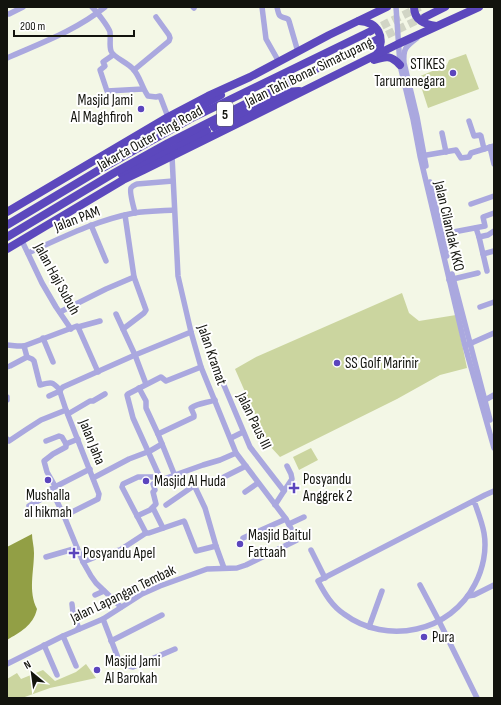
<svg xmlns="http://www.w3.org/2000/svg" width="501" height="705" font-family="'Sofia Sans Condensed',sans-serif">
  <rect width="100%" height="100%" fill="#f3f7e6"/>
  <g fill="#cbd59f">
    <polygon points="466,54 479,89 428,108 418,77 447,65 449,60"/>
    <polygon points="402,293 409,313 419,321 456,315 467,368 440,375 397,399 280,457 268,444 235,369 256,357"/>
    <polygon points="311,448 318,460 299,470 293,457"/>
    <polygon points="86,664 96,678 50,688 22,698 7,698 7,679 17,673 21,679 43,670 55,681 76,672"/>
  </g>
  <path fill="#929f45" d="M32,534C32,540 34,546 34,553C34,572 28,591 37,609C33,626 20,632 7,640V547Z"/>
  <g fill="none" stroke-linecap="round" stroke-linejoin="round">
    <g stroke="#d1d5c5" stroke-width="8" stroke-dasharray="8 4" stroke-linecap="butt">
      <polyline points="371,31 420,7"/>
      <polyline points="376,40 424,17"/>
    </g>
    <g stroke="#aaa8df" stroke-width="5.5">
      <path d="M92,7C97,12 108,26 110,32C111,38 109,45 111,51C113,57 128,63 133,69C140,76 142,88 148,96L156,97L160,96L168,117"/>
      <polyline points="193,7 194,8"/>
      <polyline points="262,7 266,39 279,62"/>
      <path d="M277,7C279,17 279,16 288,19L289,21L298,52"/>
      <polyline points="396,7 400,65 413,119 420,156 465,346 494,448"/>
      <polyline points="7,14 9,14 23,7"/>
      <path d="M417,38C405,47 403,49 404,63L417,117L426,166"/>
      <polyline points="113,55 103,62 105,66 100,70 107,91 143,89"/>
      <path d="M7,58C41,43 75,31 105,7"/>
      <polyline points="134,70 169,41 170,38 169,35 156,17"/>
      <polyline points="469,121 474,136 480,135 481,136 484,149"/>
      <polyline points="442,133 446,152"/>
      <polyline points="490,147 494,164"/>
      <polyline points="421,156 456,150 461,158 469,157 471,153 494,146"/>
      <polyline points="430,182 447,256"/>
      <polyline points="471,204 494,196"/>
      <path d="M135,213C134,208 129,192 131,188C132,186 135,185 137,184L173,181"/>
      <polyline points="91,225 106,261"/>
      <polyline points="476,228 479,237 488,235 494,231"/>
      <polyline points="443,234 485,226 483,217 494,213"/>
      <polyline points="479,237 487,271"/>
      <polyline points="22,241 42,283 56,307 71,329"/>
      <path d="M28,253C63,237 97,220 134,213C147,211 161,211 174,210"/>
      <polyline points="483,254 494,251"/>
      <polyline points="452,274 490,420"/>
      <polyline points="449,280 478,273"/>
      <polyline points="480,307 494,302"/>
      <polyline points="60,312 106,289 134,277"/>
      <polyline points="116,314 135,355 146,384"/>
      <polyline points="78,327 98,372"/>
      <polyline points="123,329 144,313 146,310 134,277 125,215"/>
      <polyline points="43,338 53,362"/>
      <polyline points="7,345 17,346 24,346 77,326 78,327 100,321"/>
      <polyline points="467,345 494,333"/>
      <polyline points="24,346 27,357"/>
      <path d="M27,357L32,359L34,361L40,385C51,382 52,381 60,390V392L66,410L99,494L98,499L64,516L83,562L91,576L96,583L121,607"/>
      <polyline points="215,364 250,447 284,491 275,505"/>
      <polyline points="7,367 10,366 27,357"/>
      <polyline points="201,367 166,381 161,377 128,394 127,395 133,418 161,480 203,465 220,460 236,453"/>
      <polyline points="139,388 146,401 146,408 158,434"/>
      <polyline points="60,390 63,387 135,355 191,332"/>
      <polyline points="49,396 60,391"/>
      <polyline points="7,397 7,400"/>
      <polyline points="485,400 494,395"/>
      <polyline points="68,414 90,401 93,401 105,394"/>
      <polyline points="231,438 243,432"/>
      <polyline points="7,439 9,441 27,429 41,420 66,410"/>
      <polyline points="46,441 59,436 62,437 66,444 78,439"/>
      <polyline points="159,475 154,477 138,477 123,484 122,487 146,533 149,533 184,521 185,523 196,551 216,546"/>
      <path d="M175,476L158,434L194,417V415L191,408C198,403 207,403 215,400"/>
      <polyline points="224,477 246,466"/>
      <polyline points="93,478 129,459 150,451 162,444"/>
      <polyline points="55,486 47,472 44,461 53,454 66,447 66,444"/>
      <polyline points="284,491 292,479 291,474 287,466"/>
      <polyline points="245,492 258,483"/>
      <path d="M474,501C478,512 482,522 484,533C487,550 483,569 475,584C451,632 387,646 344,614C332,606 325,594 318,581L485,495L494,491"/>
      <polyline points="166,505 192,487 195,487 205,508 216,546 224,568"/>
      <polyline points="29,506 52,493"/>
      <polyline points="153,508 163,528"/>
      <polyline points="64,516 51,489 90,469"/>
      <polyline points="137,516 150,510 156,504 153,492 155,490 153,484 161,480"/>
      <polyline points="289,524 304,517"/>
      <polyline points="243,538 286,519"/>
      <polyline points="311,550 325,578"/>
      <polyline points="46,557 77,548"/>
      <polyline points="83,562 103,554 120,550 146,533"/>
      <polyline points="420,585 439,621 477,698"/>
      <polyline points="95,595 104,591"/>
      <polyline points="468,596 474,595 494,585"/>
      <polyline points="72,604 73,613 79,629"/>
      <polyline points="103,619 118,658 126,665 133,667 175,649"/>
      <polyline points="369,627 382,591"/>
      <polyline points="63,636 76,666"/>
      <polyline points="111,641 162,615"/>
      <polyline points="44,645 57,675"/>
      <polyline points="7,664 63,636 103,619 142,594 160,586 207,569 237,568 246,565 297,540 286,519 236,453 201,367 191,332 178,276 172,156"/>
    </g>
    <g stroke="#5c48bd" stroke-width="8">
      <path d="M414,7C414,21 425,24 436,26"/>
      <polyline points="425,17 445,7"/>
      <path d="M359,21C378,22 386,37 377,54"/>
      <path d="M374,60C386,56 391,55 400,65"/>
      <polyline points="214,127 287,92 299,91"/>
      <polyline points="142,138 221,95"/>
      <polyline points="122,175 207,131"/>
      <polyline points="7,212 168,117 208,96 250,77 329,35 387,7"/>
      <polyline points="7,225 99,170 190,119 371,31"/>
      <polyline points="7,237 114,173 168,143 271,91 376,40"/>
      <polyline points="7,249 123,180 144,170 398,44 479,7"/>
    </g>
  </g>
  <g fill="#5b45bd" stroke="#fff" stroke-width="1.5">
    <circle cx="453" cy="73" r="4"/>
    <circle cx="141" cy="109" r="4"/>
    <circle cx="337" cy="363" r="4"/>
    <circle cx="48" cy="480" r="4"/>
    <circle cx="146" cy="481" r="4"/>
    <path d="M292 482h4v4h4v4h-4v4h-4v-4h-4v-4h4z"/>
    <circle cx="240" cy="544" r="4"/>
    <path d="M72 547h4v4h4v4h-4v4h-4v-4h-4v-4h4z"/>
    <circle cx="424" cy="637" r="4"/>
    <circle cx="97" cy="670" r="4"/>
  </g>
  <g text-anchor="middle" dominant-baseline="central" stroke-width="4" stroke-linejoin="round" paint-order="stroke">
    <rect fill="#fff" stroke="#595a56" stroke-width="1" x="217" y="102" width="16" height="24" rx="3"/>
    <g font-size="14" font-weight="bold" fill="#12130d">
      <text x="225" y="114">5</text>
    </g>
    <g font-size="15" fill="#12130d" stroke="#fff" text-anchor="start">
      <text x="445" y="64" text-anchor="end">STIKES<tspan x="445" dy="17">Tarumanegara</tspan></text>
      <text x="133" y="100" text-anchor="end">Masjid Jami<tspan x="133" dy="17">Al Maghfiroh</tspan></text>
      <text x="345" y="363">SS Golf Marinir</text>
      <text x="303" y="479">Posyandu<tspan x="303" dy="17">Anggrek 2</tspan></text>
      <text x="154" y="481">Masjid Al Huda</text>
      <text x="48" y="495" text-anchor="middle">Mushalla<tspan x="48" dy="17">al hikmah</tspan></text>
      <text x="248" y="535">Masjid Baitul<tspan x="248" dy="17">Fattaah</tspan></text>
      <text x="83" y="553">Posyandu Apel</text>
      <text x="432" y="637">Pura</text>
      <text x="105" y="661">Masjid Jami<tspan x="105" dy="17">Al Barokah</tspan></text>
    </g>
    <g font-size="15" fill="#12130d" stroke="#fff">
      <text transform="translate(309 72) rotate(-26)">Jalan Tahi Bonar Simatupang</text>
      <text transform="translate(150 138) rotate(-29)">Jakarta Outer Ring Road</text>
      <text transform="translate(77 219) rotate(-21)">Jalan PAM</text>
      <text transform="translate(449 226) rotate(77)">Jalan Cilandak KKO</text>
      <text transform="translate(57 279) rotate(61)">Jalan Haji Subuh</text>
      <text transform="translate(212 355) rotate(71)">Jalan Kramat</text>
      <text transform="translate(254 421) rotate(64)">Jalan Paus III</text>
      <text transform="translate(92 442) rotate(68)">Jalan Jaha</text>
      <text transform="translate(123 594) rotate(-26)">Jalan Lapangan Tembak</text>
    </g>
  </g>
  <rect width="501" height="705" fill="none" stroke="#12130d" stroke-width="16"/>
  <g transform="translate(32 673) rotate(331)" stroke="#ffffff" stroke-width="3" paint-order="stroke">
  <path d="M0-3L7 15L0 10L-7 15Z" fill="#12130d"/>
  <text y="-6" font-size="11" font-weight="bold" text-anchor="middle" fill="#12130d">N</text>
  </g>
  <path d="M14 30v6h120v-6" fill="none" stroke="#12130d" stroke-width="2"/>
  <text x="20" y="30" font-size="12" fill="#12130d" stroke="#ffffff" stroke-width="3" paint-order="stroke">200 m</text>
</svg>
